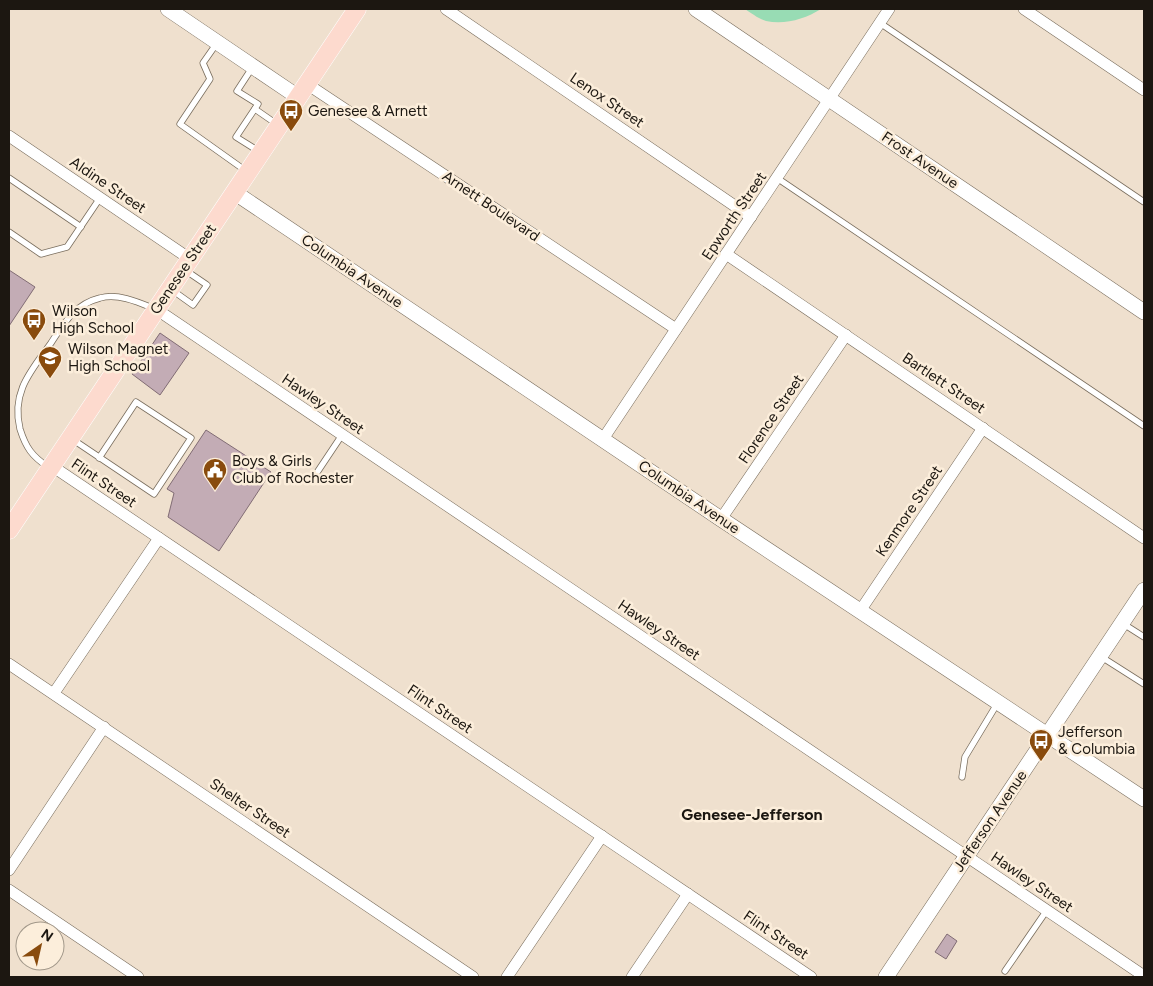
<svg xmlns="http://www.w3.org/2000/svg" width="1153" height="986" font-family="Figtree,sans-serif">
  <rect width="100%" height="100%" fill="#efe0ce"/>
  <path fill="#98dcb4" d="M745,9H821C805,19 785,25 766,21C759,19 751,13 745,9Z"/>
  <g fill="#c3acb5" stroke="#816c74">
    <polygon points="9,270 35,287 9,326"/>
    <polygon points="160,333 189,353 160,395 132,374"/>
    <polygon points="206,430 271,472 219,551 168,517 174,493 167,489"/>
    <polygon points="947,934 957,941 946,959 935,952"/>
  </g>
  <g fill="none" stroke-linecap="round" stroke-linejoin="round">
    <g stroke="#7a6e5e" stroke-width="7">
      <g id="lane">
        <polyline points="880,23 1144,202"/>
        <polyline points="217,43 203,63 210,79 180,124 246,171"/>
        <polyline points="252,68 237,91 258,104 236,137 260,152"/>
        <polyline points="255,109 278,125"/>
        <polyline points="9,178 81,227"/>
        <polyline points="777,178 1144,426"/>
        <polyline points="9,232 41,254 67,247 100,198"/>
        <polyline points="172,290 193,305 207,285 185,270"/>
        <polyline points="72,439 154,494 191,438 136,402 99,458"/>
        <path d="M48,467C32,456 26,448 20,429C11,392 31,371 51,343C64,323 75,304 100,298C118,293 138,302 155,309"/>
        <polyline points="312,480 342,435"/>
        <polyline points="1122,623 1144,637"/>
        <polyline points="1100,656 1144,684"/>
        <polyline points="962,777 965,757 997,704"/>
        <polyline points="1005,971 1047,910"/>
      </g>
    </g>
    <g stroke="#7a6e5e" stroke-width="12">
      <g id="street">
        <polyline points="446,9 751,217"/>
        <polyline points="1024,9 1144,90"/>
        <polyline points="307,84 676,329"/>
        <polyline points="9,136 190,259"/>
        <polyline points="726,254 1144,538"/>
        <polyline points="156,309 1144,976"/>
        <polyline points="603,439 889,9"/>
        <polyline points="52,466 811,977"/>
        <polyline points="721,519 846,335"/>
        <polyline points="860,611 983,428"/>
        <polyline points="9,664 473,977"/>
        <polyline points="54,693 159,538"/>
        <polyline points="9,870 104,727"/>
        <polyline points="9,890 138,977"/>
        <polyline points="507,977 602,836"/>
        <polyline points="632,977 688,894"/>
      </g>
    </g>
    <g stroke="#7a6e5e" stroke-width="16">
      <g id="secondary">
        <polyline points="168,9 298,97"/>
        <polyline points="696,9 1144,312"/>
        <polyline points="234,192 721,519 1144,799"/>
        <polyline points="886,977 1144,590"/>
      </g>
    </g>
    <g stroke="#fff" stroke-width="19">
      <polyline id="primary" points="9,530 357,9"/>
    </g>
    <use href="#lane" stroke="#fff" stroke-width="5.5"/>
    <use href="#street" stroke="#fff" stroke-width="11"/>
    <use href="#secondary" stroke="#fff" stroke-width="15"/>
    <use href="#primary" stroke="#fddace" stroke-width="18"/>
  </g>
  <defs>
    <g id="bus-pin" transform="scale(1.25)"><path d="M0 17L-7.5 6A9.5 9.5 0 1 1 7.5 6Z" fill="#894b0d" stroke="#fceedb"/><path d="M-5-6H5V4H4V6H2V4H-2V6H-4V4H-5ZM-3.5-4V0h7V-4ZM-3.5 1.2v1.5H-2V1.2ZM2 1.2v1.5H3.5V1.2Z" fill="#fff"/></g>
    <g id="school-pin" transform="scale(1.25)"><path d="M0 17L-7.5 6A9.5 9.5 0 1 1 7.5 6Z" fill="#894b0d" stroke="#fceedb"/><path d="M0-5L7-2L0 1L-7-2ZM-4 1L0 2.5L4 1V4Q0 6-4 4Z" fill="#fff"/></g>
    <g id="civic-pin" transform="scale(1.25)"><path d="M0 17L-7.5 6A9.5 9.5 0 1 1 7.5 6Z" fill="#894b0d" stroke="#fceedb"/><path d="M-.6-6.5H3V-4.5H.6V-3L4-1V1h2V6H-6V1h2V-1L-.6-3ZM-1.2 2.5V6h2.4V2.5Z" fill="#fff"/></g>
  </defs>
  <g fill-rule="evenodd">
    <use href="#bus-pin" x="291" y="111"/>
    <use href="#bus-pin" x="34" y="320"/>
    <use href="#school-pin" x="50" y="358"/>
    <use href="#civic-pin" x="215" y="470"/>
    <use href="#bus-pin" x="1041" y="741"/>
  </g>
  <g text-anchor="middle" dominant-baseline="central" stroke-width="5" stroke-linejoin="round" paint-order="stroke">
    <g font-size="15" fill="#1c1711" stroke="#fceedb">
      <text transform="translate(607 100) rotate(34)">Lenox Street</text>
      <text transform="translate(920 160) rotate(34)">Frost Avenue</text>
      <text transform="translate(108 185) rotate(34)">Aldine Street</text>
      <text transform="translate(491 206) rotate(34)">Arnett Boulevard</text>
      <text transform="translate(734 216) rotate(-56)">Epworth Street</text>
      <text transform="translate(183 269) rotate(-56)">Genesee Street</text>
      <text transform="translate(352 271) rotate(34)">Columbia Avenue</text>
      <text transform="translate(944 383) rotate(34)">Bartlett Street</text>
      <text transform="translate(323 404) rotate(34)">Hawley Street</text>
      <text transform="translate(771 419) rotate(-56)">Florence Street</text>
      <text transform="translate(104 483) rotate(34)">Flint Street</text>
      <text transform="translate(689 497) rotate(34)">Columbia Avenue</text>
      <text transform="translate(909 511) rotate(-56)">Kenmore Street</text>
      <text transform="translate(659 630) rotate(34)">Hawley Street</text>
      <text transform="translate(440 709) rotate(34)">Flint Street</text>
      <text transform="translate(250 808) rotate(34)">Shelter Street</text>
      <text transform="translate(990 821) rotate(-56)">Jefferson Avenue</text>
      <text transform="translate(1032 882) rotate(34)">Hawley Street</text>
      <text transform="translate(776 935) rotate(34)">Flint Street</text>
    </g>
    <g font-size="15" fill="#1c1711" stroke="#fceedb" text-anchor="start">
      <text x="308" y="111">Genesee &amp; Arnett</text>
      <text x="52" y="311">Wilson<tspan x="52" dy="17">High School</tspan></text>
      <text x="68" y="349">Wilson Magnet<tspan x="68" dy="17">High School</tspan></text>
      <text x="232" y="461">Boys &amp; Girls<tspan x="232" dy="17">Club of Rochester</tspan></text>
      <text x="1058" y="732">Jefferson<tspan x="1058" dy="17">&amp; Columbia</tspan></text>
    </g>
    <g font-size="16" font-weight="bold" fill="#1c1711" stroke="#fceedb">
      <text x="752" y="814">Genesee-Jefferson</text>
    </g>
  </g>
  <rect width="1153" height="986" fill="none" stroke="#1c1711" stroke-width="20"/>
  <g transform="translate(40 946) rotate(34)"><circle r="24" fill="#fceedb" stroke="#a2988a"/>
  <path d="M0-4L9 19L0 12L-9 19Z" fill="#894b0d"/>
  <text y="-8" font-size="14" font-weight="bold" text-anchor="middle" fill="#1c1711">N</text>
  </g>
</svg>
